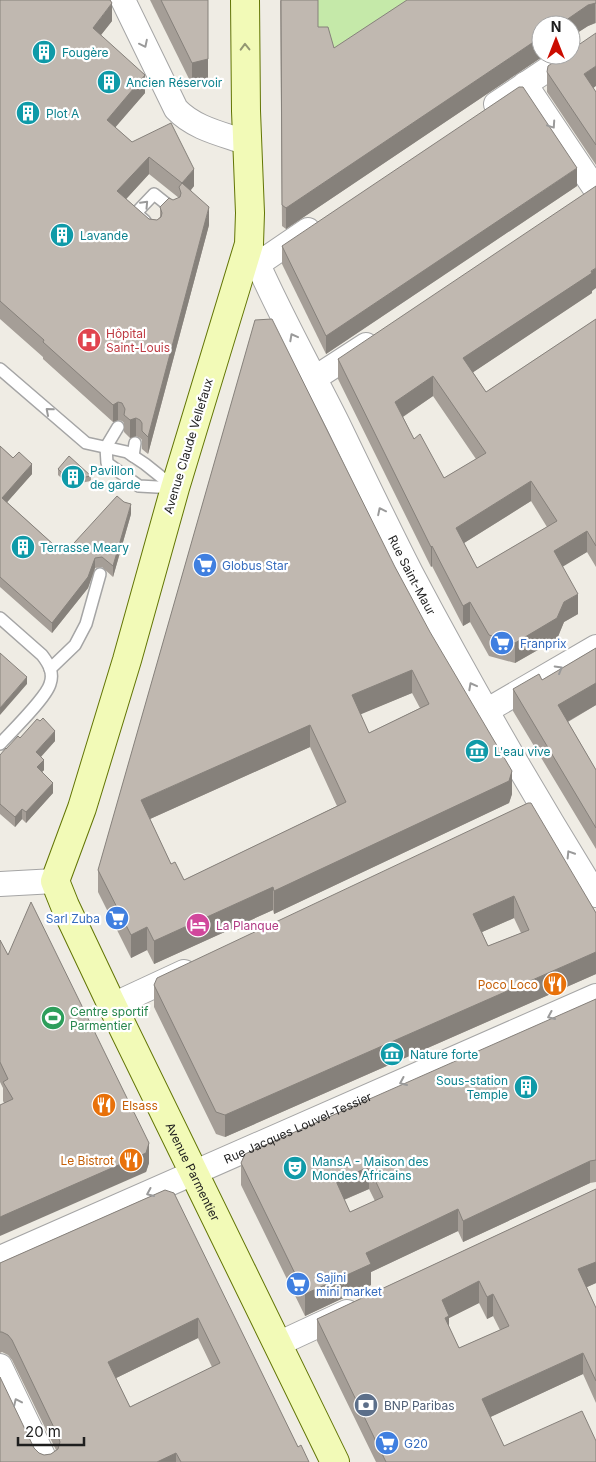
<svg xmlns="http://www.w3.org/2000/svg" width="596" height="1462" font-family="Inter,sans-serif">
  <rect width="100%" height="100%" fill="#efece4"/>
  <polygon fill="#c5e9a9" points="318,0 437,0 339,66 318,47"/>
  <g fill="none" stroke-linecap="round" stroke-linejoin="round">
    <g stroke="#a5a5a5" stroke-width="14">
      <g id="lane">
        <polyline points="145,221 136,213 154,194 174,210"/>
        <polyline points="0,369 86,443 127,452 145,464 175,488"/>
        <polyline points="118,427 106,447 107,463 139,486 175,488"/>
        <polyline points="133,456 135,443"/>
        <path d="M0,618L42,655C49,664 54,673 50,684C46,698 11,732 0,744"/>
        <polyline points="50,669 75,645 86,624 100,574"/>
      </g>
    </g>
    <g stroke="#a5a5a5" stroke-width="26">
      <g id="street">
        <path d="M123,0L176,109C195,129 223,134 248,143"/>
        <polyline points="525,84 596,190"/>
        <polyline points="496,104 569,55"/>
        <path id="s1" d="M249,244C275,306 308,364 338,424C362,474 386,524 411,573C469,683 531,790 596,895"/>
        <polyline points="258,264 308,230"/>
        <polyline points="315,378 366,345"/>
        <polyline points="486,711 596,647"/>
        <polyline points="0,884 55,881"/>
        <polyline points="113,1005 184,972"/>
        <path id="s2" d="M0,1258L596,996"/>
        <polyline points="278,1344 347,1312"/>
        <polyline points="0,1366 46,1462"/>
      </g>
    </g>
    <g stroke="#627504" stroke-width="30">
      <g id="secondary">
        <path id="s3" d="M245,0L246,111L250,213L249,244L175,488L127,660L82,808L55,881L65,906L110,1001L335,1462"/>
      </g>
    </g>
    <use href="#lane" stroke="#fff" stroke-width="11"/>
    <use href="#street" stroke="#fff" stroke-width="24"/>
    <use href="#secondary" stroke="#f2fab7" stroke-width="28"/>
  </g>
  <g fill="#a59e97" fill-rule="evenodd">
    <path d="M0,0L112,21L101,35L145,93L115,127L132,142L194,186L191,190L209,225L148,454L142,449V440L140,438L136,436L130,438L124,432V423L122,421L118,420L113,422L43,359V357L0,319ZM149,174L179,198L160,207V217L157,220L149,219L126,199Z"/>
    <polygon points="150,0 208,0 208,81 192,85"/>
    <polygon points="280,0 318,27 334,48 596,0 596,23 588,26 541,55 545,55 286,229 282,226"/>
    <polygon points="547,72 593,88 596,92 596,165 547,92"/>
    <polygon points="577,186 326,354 282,264 282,246"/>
    <path d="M592,291V293L473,372L486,392L596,319V567L587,552L562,566L578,614L564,622L557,639L515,663L489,656L470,622L463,626L432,566L431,567L338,379V359ZM433,396L476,459L444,478L414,439L403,417ZM531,501L547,527L477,568L464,543Z"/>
    <polygon points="0,446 32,474 7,502 64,554 131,514 113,577 102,567 95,568 88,588 52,633 0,587"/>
    <polygon points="58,469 91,476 91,481 69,485 58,475"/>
    <path d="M395,567L512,794L509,803L274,914L273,910L154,964L147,950L131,958L98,892V870ZM412,693L420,708L369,733L360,714ZM310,747L337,806L184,880L171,864L150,819Z"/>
    <polygon points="596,648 596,705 568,722 596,770 596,849 513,711 513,689 542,680"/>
    <polygon points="20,738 55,741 41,757 44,770 42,772 53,793 26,823 22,819 15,827 0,814 0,755"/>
    <path d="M528,803L596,913V974L225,1137L216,1134L154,1007V985ZM514,918L521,933L488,946L482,932Z"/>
    <polygon points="0,940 8,955 149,1163 146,1172 4,1103 3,1101 3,1088 0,1082"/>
    <path d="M596,999V1182L590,1183L463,1242L458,1231L371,1272V1285L305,1316L241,1185V1163ZM369,1189L375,1201L350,1212L344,1200Z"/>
    <path d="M596,1189V1283L587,1287L596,1308V1403L583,1374L490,1417L504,1446L596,1462H376L317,1341V1319ZM479,1303L487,1319L493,1316L500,1330L459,1348L449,1327V1318Z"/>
    <path d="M165,1190L298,1447L309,1462H0L34,1448L39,1453L44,1455L51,1454L56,1450L12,1360L8,1355L2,1352L0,1353V1263ZM198,1338L212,1367L130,1407L116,1378Z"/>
  </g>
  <g fill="#86817b">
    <polygon points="112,3 112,21 93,45 93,28"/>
    <polygon points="595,3 595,23 588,26 571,37 571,25 559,25 588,5"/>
    <polygon points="541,37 541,55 545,55 286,229 286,208"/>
    <polygon points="208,59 208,81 192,85 192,63"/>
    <polygon points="596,66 596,86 584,95 584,74"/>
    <polygon points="145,75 145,93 107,137 107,120"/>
    <polygon points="149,157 149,174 117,209 117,191"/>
    <polygon points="577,168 577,186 326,354 326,336"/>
    <polygon points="194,169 194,186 182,200 182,183"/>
    <polygon points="209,207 209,225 148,454 148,437"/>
    <polygon points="596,268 596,288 592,291 592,293 463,379 463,358"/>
    <polygon points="433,376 433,396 395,422 395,402"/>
    <polygon points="118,402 118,420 113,422 113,405"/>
    <polygon points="136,418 136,436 130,438 130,420"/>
    <polygon points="32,464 32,474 2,508 2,498"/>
    <polygon points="531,481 531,501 456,548 456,528"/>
    <polygon points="131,504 131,514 113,577 113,566"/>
    <polygon points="587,531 587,552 554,572 554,551"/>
    <polygon points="432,546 432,566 431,567 431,547"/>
    <polygon points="95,558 95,568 88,588 52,633 52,623"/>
    <polygon points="578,594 578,614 564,622 557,639 515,663 515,643 564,602"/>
    <polygon points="470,602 470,622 463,626 463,606"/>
    <polygon points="412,670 412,693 352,718 352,695"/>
    <polygon points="27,677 27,684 0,715 0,708"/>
    <polygon points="596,683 596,705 558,727 558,705"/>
    <polygon points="310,725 310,747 141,823 141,800"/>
    <polygon points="55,731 55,741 36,762 36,752"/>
    <polygon points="44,760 44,770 37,777 37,767"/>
    <polygon points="512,771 512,794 509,803 274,914 274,891"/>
    <polygon points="53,783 53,793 26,823 26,812"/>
    <polygon points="22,809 22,819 15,827 15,817"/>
    <polygon points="273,887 273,910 154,964 154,941"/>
    <polygon points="514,896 514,918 473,936 473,914"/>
    <polygon points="147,927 147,950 131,958 131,935"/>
    <polygon points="596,952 596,974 225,1137 225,1115"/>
    <polygon points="149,1143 149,1163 146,1172 0,1236 0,1217"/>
    <polygon points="590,1161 590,1183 463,1242 463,1221"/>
    <polygon points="369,1167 369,1189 336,1203 336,1181"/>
    <polygon points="458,1209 458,1231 371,1272 371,1285 305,1316 305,1294 366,1253"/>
    <polygon points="596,1262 596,1283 578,1291 578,1269"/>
    <polygon points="479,1281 479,1303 449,1318 449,1337 442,1300"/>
    <polygon points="493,1294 493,1316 487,1319 487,1297"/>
    <polygon points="198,1318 198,1338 108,1382 108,1362"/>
    <polygon points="583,1353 583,1374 482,1421 482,1399"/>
    <polygon points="176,1453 176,1462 157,1462"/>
  </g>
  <g fill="#c0b8b0" stroke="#86817b" fill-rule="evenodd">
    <polygon points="0,0 110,0 112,3 93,28 145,75 107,120 132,142 171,123 194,169 182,183 149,157 117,191 149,219 157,220 161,217 162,213 160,207 169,198 173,200 180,197 181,193 179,187 182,183 209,207 148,437 142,431 142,423 140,420 136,418 130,420 124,415 125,409 122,403 118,402 113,405 43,342 44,340 0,301"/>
    <polygon points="161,0 208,0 208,59 192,63"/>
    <polygon points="281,0 318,0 318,27 328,27 334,48 407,0 596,0 596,3 588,5 559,25 541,25 541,37 286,208 282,205"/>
    <polygon points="596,33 596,66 584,74 596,92 596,145 547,72 548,66 564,55 571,55 571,50"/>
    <polygon points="519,87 523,87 577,168 326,336 282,246"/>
    <path d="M596,186V268L591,271L592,273L463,358L486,392L596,319V546L587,531L554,551L578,594L564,602L557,618L515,643L489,635L470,602L463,606L432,546L431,547L338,359ZM433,376L486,453L444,478L420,434L414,439L395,402ZM531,481L557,521L477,568L456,528Z"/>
    <path d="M272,319L395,567L430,632L512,771L509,781L274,891L273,887L154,941L147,927L131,935L98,870L255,320ZM412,670L429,704L369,733L352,695ZM310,725L346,802L184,880L175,862L171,864L141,800Z"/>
    <polygon points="0,446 13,458 19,452 32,464 2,498 64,554 117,496 124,502 131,504 113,566 102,557 95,558 88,577 52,623 0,577"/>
    <polygon points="69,456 91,476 69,480 58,469"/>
    <polygon points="596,648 596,683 558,705 596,770 596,828 513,689 539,674 542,680"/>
    <polygon points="0,653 27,677 0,708"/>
    <polygon points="43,718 55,731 36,752 44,760 37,767 53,783 26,812 22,809 15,817 0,804 0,755 6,748 6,749 18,736 20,738 37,719 40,721"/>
    <path d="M528,803H531L596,913V952L225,1115L216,1112L154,985L157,978ZM514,896L529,930L488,946L473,914Z"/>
    <polygon points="31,902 149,1143 146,1153 0,1217 0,1105 13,1099 3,1082 8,1079 0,1062 0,940 8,955"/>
    <path d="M596,999V1160L590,1161L463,1221L458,1209L366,1253L371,1264L305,1294L241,1163L245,1154ZM369,1167L383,1197L350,1212L336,1181Z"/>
    <path d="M596,1189V1262L578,1269L596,1308V1381L583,1353L482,1399L504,1446L582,1411L596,1441V1462H386L317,1319ZM479,1281L487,1297L493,1294L509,1326L459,1348L445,1318L449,1316L442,1300Z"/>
    <path d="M165,1190L174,1193L298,1447L301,1445L309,1462H181L176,1453L157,1462H0V1377L34,1448L39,1453L44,1455L51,1454L58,1449L60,1442L58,1436L12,1340L8,1335L2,1332H0V1263ZM198,1318L220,1363L130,1407L108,1362Z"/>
  </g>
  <defs><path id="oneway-chevron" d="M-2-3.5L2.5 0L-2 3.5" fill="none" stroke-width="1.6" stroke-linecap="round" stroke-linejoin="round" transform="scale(1.25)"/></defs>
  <g stroke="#9a9a9a">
    <use href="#oneway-chevron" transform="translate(144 44) rotate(64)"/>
    <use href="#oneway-chevron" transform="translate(552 125) rotate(56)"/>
    <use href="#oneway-chevron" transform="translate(145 204) rotate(-47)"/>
    <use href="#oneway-chevron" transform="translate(293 337) rotate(-118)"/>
    <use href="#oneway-chevron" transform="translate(49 411) rotate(-139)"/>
    <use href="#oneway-chevron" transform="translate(381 511) rotate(-116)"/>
    <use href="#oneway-chevron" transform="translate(559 669) rotate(-30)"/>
    <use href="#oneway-chevron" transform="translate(472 686) rotate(-118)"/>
    <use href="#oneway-chevron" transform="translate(570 854) rotate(-122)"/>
    <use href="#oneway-chevron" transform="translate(551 1016) rotate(156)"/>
    <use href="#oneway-chevron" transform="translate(403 1082) rotate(156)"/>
    <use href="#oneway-chevron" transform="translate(150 1193) rotate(156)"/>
    <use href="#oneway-chevron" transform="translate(17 1402) rotate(-115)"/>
  </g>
  <use stroke="#939772" href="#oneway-chevron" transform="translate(245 47) rotate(-91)"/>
  <defs>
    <g id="building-disc" transform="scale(1.25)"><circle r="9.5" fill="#0f9aa8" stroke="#fff"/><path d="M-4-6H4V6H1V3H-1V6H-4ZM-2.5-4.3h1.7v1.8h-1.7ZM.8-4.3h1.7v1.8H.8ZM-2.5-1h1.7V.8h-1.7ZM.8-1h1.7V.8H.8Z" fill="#fff"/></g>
    <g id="hospital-disc" transform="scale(1.25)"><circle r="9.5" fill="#e0444e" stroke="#fff"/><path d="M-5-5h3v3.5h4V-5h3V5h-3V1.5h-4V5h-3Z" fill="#fff"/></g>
    <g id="supermarket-disc" transform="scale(1.25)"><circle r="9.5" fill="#3f7fe0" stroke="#fff"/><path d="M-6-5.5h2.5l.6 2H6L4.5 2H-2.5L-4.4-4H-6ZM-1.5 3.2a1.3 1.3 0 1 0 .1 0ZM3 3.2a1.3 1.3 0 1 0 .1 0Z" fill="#fff"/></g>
    <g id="museum-disc" transform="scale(1.25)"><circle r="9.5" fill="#0f9aa8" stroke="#fff"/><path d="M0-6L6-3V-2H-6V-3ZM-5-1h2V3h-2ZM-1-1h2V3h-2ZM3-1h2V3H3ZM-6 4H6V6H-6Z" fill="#fff"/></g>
    <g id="hotel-disc" transform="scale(1.25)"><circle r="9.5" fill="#d1479c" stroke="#fff"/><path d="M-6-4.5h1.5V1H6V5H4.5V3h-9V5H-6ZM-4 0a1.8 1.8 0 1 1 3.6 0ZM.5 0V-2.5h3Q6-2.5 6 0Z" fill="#fff"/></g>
    <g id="restaurant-disc" transform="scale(1.25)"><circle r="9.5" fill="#e8710a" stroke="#fff"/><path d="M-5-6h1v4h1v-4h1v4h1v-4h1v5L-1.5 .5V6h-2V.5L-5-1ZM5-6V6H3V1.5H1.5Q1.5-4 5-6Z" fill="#fff"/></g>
    <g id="stadium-disc" transform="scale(1.25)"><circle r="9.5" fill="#2e9e5b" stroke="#fff"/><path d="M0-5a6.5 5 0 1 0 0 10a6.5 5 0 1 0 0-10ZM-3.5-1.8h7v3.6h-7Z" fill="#fff"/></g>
    <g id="theatre-disc" transform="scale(1.25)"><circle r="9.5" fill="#0f9aa8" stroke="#fff"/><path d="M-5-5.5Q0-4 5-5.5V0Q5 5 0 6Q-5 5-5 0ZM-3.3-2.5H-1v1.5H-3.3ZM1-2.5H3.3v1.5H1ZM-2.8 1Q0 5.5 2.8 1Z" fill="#fff"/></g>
    <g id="bank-disc" transform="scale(1.25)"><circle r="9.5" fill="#5c6f8a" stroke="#fff"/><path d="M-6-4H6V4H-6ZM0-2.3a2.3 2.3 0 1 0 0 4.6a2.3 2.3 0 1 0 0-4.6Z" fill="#fff"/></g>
  </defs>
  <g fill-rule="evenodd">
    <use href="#building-disc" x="44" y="52"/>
    <use href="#building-disc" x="109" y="82"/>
    <use href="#building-disc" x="28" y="113"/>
    <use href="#building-disc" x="62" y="235"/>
    <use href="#hospital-disc" x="89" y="340"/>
    <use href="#building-disc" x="73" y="477"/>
    <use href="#building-disc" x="23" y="547"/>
    <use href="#supermarket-disc" x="205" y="565"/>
    <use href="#supermarket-disc" x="502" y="643"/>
    <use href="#museum-disc" x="477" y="751"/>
    <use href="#supermarket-disc" x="117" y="918"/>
    <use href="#hotel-disc" x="198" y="925"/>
    <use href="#restaurant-disc" x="555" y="984"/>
    <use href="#stadium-disc" x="53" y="1018"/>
    <use href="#museum-disc" x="392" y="1054"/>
    <use href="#building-disc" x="526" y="1087"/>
    <use href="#restaurant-disc" x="104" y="1105"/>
    <use href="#restaurant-disc" x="131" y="1160"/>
    <use href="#theatre-disc" x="295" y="1168"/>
    <use href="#supermarket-disc" x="298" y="1284"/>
    <use href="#bank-disc" x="366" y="1405"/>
    <use href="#supermarket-disc" x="387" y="1443"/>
  </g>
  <g text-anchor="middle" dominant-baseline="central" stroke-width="4.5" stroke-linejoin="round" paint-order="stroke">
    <g font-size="12" fill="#0d838f" stroke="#fff" text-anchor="start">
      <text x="62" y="52">Fougère</text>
      <text x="126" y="82">Ancien Réservoir</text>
      <text x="46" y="113">Plot A</text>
      <text x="80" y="235">Lavande</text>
      <text x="90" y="470">Pavillon<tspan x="90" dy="14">de garde</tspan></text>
      <text x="40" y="547">Terrasse Meary</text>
      <text x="494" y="751">L'eau vive</text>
      <text x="410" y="1054">Nature forte</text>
      <text x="508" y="1080" text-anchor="end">Sous-station<tspan x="508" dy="14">Temple</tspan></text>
      <text x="312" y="1161">MansA - Maison des<tspan x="312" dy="14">Mondes Africains</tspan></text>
    </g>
    <g font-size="12" fill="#be3a42" stroke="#fff" text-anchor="start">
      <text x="106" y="333">Hôpital<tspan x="106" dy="14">Saint-Louis</tspan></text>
    </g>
    <g font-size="12" fill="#1e1e1e" stroke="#fff">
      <text transform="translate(188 446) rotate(-73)">Avenue Claude Vellefaux</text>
      <text stroke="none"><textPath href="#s1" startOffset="369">Rue Saint-Maur</textPath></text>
      <text stroke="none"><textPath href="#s2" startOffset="325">Rue Jacques Louvel-Tessier</textPath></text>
      <text stroke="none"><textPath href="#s3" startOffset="1232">Avenue Parmentier</textPath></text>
    </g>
    <g font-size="12" fill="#366cbe" stroke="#fff" text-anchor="start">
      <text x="222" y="565">Globus Star</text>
      <text x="520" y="643">Franprix</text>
      <text x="100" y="918" text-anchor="end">Sarl Zuba</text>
      <text x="316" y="1277">Sajini<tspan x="316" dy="14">mini market</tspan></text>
      <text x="404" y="1443">G20</text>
    </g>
    <g font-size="12" fill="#b23c85" stroke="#fff" text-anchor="start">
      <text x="216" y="925">La Planque</text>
    </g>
    <g font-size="12" fill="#c56008" stroke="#fff" text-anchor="end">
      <text x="538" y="984">Poco Loco</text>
      <text x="122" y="1105" text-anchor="start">Elsass</text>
      <text x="114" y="1160">Le Bistrot</text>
    </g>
    <g font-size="12" fill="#27864d" stroke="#fff" text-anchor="start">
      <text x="70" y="1011">Centre sportif<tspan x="70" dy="14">Parmentier</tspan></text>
    </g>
    <g font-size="12" fill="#4e5e75" stroke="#fff" text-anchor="start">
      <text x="384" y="1405">BNP Paribas</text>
    </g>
  </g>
  <g transform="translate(556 40)"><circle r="24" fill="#ffffff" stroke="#a5a5a5"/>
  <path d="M0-4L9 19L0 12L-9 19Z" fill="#cb0c00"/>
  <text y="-8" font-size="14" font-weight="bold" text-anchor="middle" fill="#1e1e1e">N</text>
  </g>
  <path d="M18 1437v8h66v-8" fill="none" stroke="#1e1e1e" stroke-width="2.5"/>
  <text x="25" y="1437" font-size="15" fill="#1e1e1e" stroke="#ffffff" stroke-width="4" paint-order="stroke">20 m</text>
</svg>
